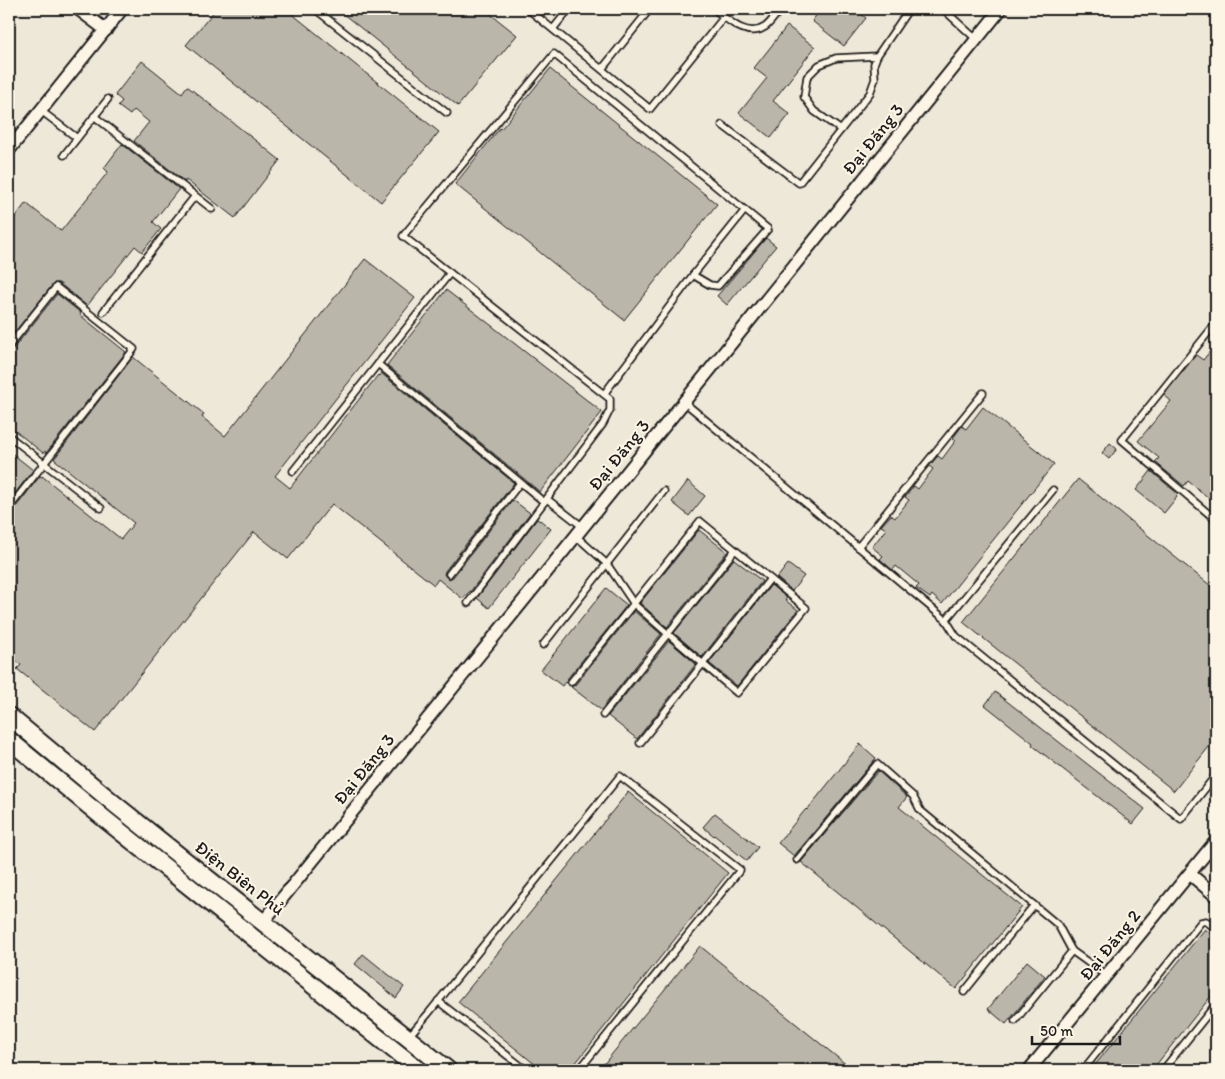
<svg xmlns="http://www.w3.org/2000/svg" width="1225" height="1079" font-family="Itim,sans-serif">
  <rect width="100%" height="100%" fill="#eee8d9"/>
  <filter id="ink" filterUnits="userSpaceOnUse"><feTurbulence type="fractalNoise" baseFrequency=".02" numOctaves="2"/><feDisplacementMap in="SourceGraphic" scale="10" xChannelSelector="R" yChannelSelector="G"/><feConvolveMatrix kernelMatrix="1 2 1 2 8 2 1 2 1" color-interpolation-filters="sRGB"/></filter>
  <g filter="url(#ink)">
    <g fill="#bab6aa" stroke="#1c1c1c">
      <polygon points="216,9 286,9 439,132 381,202 186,45"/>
      <polygon points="337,9 484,9 517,35 458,106"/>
      <polygon points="821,9 855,9 866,18 844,46 812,21"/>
      <polygon points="787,26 815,47 773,101 790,114 771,138 739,113 767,78 754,68"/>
      <polygon points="142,61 182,93 187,86 280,160 235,218 186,180 185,182 134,141 149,122 134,110 130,115 118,106 122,101 115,95"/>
      <polygon points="550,69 717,204 624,320 455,184 500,128 501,129"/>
      <polygon points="122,144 179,189 153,222 161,229 142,252 135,246 87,306 59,283 54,283 9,339 9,225 26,203 61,231 108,172 104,168"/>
      <polygon points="766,238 776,246 727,305 717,296"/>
      <polygon points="365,259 415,298 275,476 290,488 378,375 379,376 381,373 514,483 445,571 444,574 446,577 449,579 453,577 513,500 530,513 470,592 469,592 463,599 438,579 434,585 332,504 288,559 254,532 95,732 17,669 21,665 9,655 9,513 13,511 40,476 42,477 42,476 121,539 134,523 54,459 133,357 204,414 202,417 225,436"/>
      <polygon points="446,290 602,412 540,492 387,365"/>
      <polygon points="57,294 81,313 80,315 126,352 46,453 45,451 43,453 9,426 9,351 13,349"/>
      <polygon points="1216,344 1216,504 1188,481 1184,486 1155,462 1159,458 1138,441 1171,401 1164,395 1196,355 1203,360"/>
      <polygon points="983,407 1054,464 942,604 932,595 930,598 916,588 919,585 896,566 893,570 890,568 880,559 883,556 872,547 886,529 881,526 891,515 895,518 909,500 905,497 914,486 918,489 933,469 929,466 938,456 942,459 956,440 953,438 962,426 966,429"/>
      <polygon points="1110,443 1117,449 1109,459 1102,453"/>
      <polygon points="9,451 33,470 9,501"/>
      <polygon points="1151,471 1178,494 1176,496 1177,497 1164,513 1136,490"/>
      <polygon points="1078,479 1216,590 1216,738 1174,791 963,622"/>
      <polygon points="688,481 705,496 689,516 672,502"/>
      <polygon points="537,519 540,521 540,520 551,529 489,608 477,598"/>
      <polygon points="699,530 727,552 667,627 640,603"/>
      <polygon points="734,559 762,581 702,657 674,633"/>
      <polygon points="788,564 804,576 792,591 777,578"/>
      <polygon points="771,585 787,598 785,600 798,610 737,686 709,663"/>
      <polygon points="606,588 627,605 567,679 567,683 565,682 562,686 541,670"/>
      <polygon points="634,611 661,634 601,710 571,687 575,685"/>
      <polygon points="669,641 696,664 637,739 608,716"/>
      <polygon points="995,692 1145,809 1133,824 1032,745 1033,743 985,705"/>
      <polygon points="860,744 876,758 794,856 778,843 806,809 807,810"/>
      <polygon points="878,771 907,797 899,807 1022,907 956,989 801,862"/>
      <polygon points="628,792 728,873 570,1070 542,1070 458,1002"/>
      <polygon points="715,813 758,847 747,861 714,835 714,836 703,827"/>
      <polygon points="1205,929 1216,938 1216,990 1152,1070 1091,1070"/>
      <polygon points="700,946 853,1070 599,1070"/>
      <polygon points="363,954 404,987 396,998 355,964"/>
      <polygon points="1027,961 1045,976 1006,1024 988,1009"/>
    </g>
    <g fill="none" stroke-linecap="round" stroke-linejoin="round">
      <g stroke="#1c1c1c" stroke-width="9">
        <g id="service">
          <polyline points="315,9 447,113"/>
          <polyline points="528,9 650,109 724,17"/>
          <path d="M714,9C728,20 747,39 765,27C771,23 776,14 781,9"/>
          <polyline points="943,9 976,39"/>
          <polyline points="553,29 569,9"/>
          <polyline points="602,69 650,9"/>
          <polyline points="40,110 77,138"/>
          <polyline points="94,116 212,209"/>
          <polyline points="722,125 799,183 870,93 875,79 874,64 877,56 909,9"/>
          <polyline points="841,130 814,111 804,97 807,77 819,65 836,58 877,56"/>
          <polyline points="64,155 108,99"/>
          <polyline points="103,312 195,196"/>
          <polyline points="1216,323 1122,440 1216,520"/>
          <polyline points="9,346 56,287 134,349 9,508"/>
          <polyline points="378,364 544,502"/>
          <polyline points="604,394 693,275 745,210"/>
          <polyline points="684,402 946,620 956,636 1181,819 1216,775"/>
          <polyline points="9,436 101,508"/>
          <polyline points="293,471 450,273"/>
          <polyline points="547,499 583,527"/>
          <polyline points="858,547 983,393"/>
          <polyline points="449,574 520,483"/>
          <polyline points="468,603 603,424 610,410 610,399 403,236 554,54 768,229 718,286 710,285 693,275"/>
          <polyline points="946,620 1053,490"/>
          <polyline points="543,645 664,491"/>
          <polyline points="571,682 700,521 806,608 737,693 668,634 634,604 607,564 576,536"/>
          <polyline points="603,715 735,550"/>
          <polyline points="640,743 770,579"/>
          <polyline points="797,860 877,764 913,796 920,810 1058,925 1072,951 1107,976"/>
          <polyline points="964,992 1034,905"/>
          <polyline points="438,1001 526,1070"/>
          <polyline points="1015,1021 1072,951"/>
          <polyline points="408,1037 428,1014 620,776 740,870 579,1070"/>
          <polyline points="1083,1070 1201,922 1206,921 1216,929"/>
          <polyline points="1163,1070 1216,1004"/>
        </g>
      </g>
      <g stroke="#1c1c1c" stroke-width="15">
        <g id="minor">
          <polyline points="78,9 106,30"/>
          <polyline points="9,150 122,9"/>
          <polyline points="1190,874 1216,896"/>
          <polyline points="263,922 583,527 1001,9"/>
          <polyline points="1029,1070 1216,841"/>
        </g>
      </g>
      <g stroke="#1c1c1c" stroke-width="20">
        <g id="secondary">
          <polyline points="9,716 117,806 448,1070"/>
          <polyline points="9,740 106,820 419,1070"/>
        </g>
      </g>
      <use href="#service" stroke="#fcf5e5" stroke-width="5.5"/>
      <use href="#minor" stroke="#fcf5e5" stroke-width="11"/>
      <use href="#secondary" stroke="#fcf5e5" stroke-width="16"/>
    </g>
  </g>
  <g text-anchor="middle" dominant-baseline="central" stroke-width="4" stroke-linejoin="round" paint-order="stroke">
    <g font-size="18" fill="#1c1c1c" stroke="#fcf5e5">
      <text transform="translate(873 139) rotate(-51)">Đại Đăng 3</text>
      <text transform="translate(619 455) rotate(-51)">Đại Đăng 3</text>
      <text transform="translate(364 769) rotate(-51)">Đại Đăng 3</text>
      <text transform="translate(240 878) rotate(38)">Điện Biên Phủ</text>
      <text transform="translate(1110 945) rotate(-51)">Đại Đăng 2</text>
    </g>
  </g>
  <rect width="1225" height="1079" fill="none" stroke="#fcf5e5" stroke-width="30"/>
  <rect x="15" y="15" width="1195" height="1049" fill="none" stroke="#1c1c1c" stroke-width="2" filter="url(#ink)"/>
  <path d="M1032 1036v8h88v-8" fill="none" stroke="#1c1c1c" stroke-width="2.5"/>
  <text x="1040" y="1036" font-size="15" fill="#1c1c1c" stroke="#fcf5e5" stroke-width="4" paint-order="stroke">50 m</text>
</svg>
